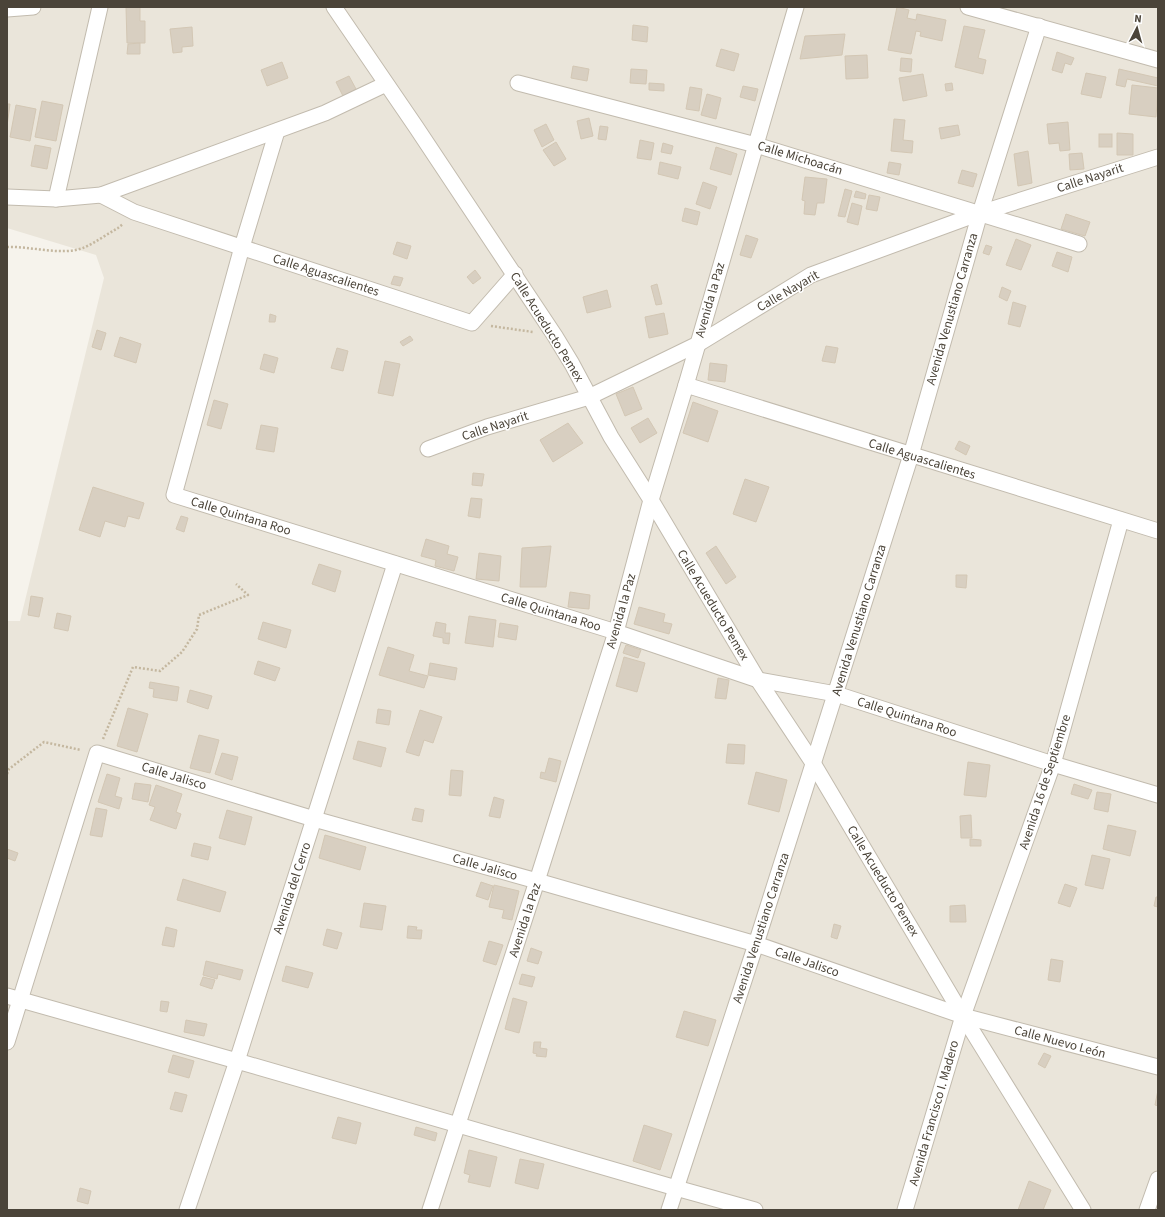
<svg xmlns="http://www.w3.org/2000/svg" width="1165" height="1217" font-family="'Source Sans 3',sans-serif">
  <rect width="100%" height="100%" fill="#f6f3ec"/>
  <polygon fill="#eae5da" points="7,7 1158,7 1158,1210 7,1210 7,621 20,621 104,278 96,255 7,228"/>
  <g fill="#d8cfc1" stroke="#d3c7b4">
    <polygon points="126,7 140,7 140,21 145,21 145,43 127,43"/>
    <polygon points="897,7 909,10 907,18 916,20 917,14 946,20 942,41 920,36 921,32 916,31 911,54 888,50"/>
    <polygon points="633,25 648,27 647,42 632,40"/>
    <polygon points="964,26 985,30 978,58 986,60 983,74 955,67"/>
    <polygon points="192,27 193,46 182,47 182,52 173,53 170,29"/>
    <polygon points="845,34 842,55 800,59 805,36"/>
    <polygon points="140,43 140,54 127,54 128,44"/>
    <polygon points="721,49 739,54 734,71 716,66"/>
    <polygon points="1057,52 1074,58 1071,65 1065,63 1062,73 1052,70"/>
    <polygon points="867,55 868,78 846,79 845,56"/>
    <polygon points="901,58 912,59 911,72 900,71"/>
    <polygon points="282,62 288,78 267,86 261,70"/>
    <polygon points="573,66 589,69 587,81 571,78"/>
    <polygon points="631,69 647,70 646,84 630,83"/>
    <polygon points="1119,69 1158,78 1158,86 1127,79 1125,87 1116,85"/>
    <polygon points="1086,73 1106,77 1101,98 1081,94"/>
    <polygon points="923,74 927,96 903,101 899,78"/>
    <polygon points="349,76 356,89 343,96 336,82"/>
    <polygon points="649,83 664,84 664,91 649,90"/>
    <polygon points="952,83 953,90 946,91 945,84"/>
    <polygon points="1132,85 1158,88 1156,117 1129,114"/>
    <polygon points="743,86 758,89 755,101 740,97"/>
    <polygon points="690,87 702,89 699,111 686,109"/>
    <polygon points="707,94 721,98 716,119 701,115"/>
    <polygon points="42,101 63,105 56,141 35,137"/>
    <polygon points="7,104 10,104 7,126"/>
    <polygon points="16,105 36,109 30,141 10,137"/>
    <polygon points="589,118 593,136 581,139 577,121"/>
    <polygon points="894,119 905,120 903,140 913,141 912,153 891,151"/>
    <polygon points="1068,122 1070,150 1060,151 1059,143 1049,144 1047,124"/>
    <polygon points="546,124 554,140 542,147 534,130"/>
    <polygon points="958,125 960,135 941,139 939,128"/>
    <polygon points="600,126 608,127 606,140 598,139"/>
    <polygon points="1117,133 1133,134 1133,155 1117,155"/>
    <rect x="1099" y="134" width="13" height="13"/>
    <polygon points="640,140 654,143 651,160 637,158"/>
    <polygon points="556,142 566,159 554,166 543,150"/>
    <polygon points="663,143 673,146 671,154 661,152"/>
    <polygon points="35,145 51,148 47,169 31,166"/>
    <polygon points="716,147 737,154 731,175 710,169"/>
    <polygon points="1028,151 1032,183 1018,186 1014,154"/>
    <polygon points="1082,153 1084,169 1070,170 1069,154"/>
    <polygon points="660,162 681,167 678,179 658,174"/>
    <polygon points="889,162 901,164 899,175 887,173"/>
    <polygon points="962,170 977,174 973,187 958,183"/>
    <polygon points="805,177 827,179 824,203 817,203 815,215 804,214 805,201 802,200"/>
    <polygon points="703,182 717,187 710,209 696,204"/>
    <polygon points="845,189 852,191 845,217 838,216"/>
    <polygon points="856,191 866,194 865,199 854,197"/>
    <polygon points="869,195 880,197 877,211 866,209"/>
    <polygon points="852,203 862,206 858,225 847,222"/>
    <polygon points="685,208 700,212 697,225 682,221"/>
    <polygon points="1066,214 1090,222 1085,236 1061,229"/>
    <polygon points="746,235 758,239 751,258 740,255"/>
    <polygon points="1016,239 1031,245 1021,270 1006,265"/>
    <polygon points="397,242 411,246 407,259 393,254"/>
    <polygon points="986,245 992,247 989,255 983,253"/>
    <polygon points="1057,252 1072,257 1068,272 1052,266"/>
    <polygon points="475,270 481,278 473,284 467,277"/>
    <polygon points="394,276 403,278 400,286 391,284"/>
    <polygon points="657,284 662,304 656,305 651,286"/>
    <polygon points="1002,287 1011,291 1007,301 999,297"/>
    <polygon points="607,290 611,307 587,313 583,297"/>
    <polygon points="1013,302 1026,306 1020,327 1008,324"/>
    <polygon points="664,313 668,334 649,338 645,317"/>
    <polygon points="270,314 276,316 275,322 269,322"/>
    <polygon points="97,330 106,333 101,350 92,347"/>
    <polygon points="410,336 413,340 403,346 400,342"/>
    <polygon points="120,337 141,344 136,363 114,356"/>
    <polygon points="826,346 838,348 835,363 822,361"/>
    <polygon points="337,348 348,351 343,371 331,368"/>
    <polygon points="264,354 278,358 274,373 260,369"/>
    <polygon points="385,361 400,364 393,396 378,393"/>
    <polygon points="710,363 727,365 725,382 708,380"/>
    <polygon points="633,387 642,409 625,416 616,394"/>
    <polygon points="214,400 228,404 221,429 207,425"/>
    <polygon points="693,402 718,411 708,442 683,433"/>
    <polygon points="648,418 657,433 640,443 631,428"/>
    <polygon points="568,423 583,443 553,462 540,440"/>
    <polygon points="261,425 278,428 274,452 256,449"/>
    <polygon points="959,441 970,446 966,455 955,449"/>
    <polygon points="473,473 484,474 482,486 472,485"/>
    <polygon points="745,479 769,487 756,522 733,514"/>
    <polygon points="93,487 144,503 139,519 128,516 125,527 105,521 100,537 79,530"/>
    <polygon points="471,498 482,499 480,518 468,516"/>
    <polygon points="181,516 188,518 184,532 176,529"/>
    <polygon points="426,539 449,546 447,554 458,557 454,571 435,566 436,560 421,556"/>
    <polygon points="551,546 546,587 520,587 522,548"/>
    <polygon points="716,546 736,577 726,584 706,553"/>
    <polygon points="479,553 501,556 499,581 476,579"/>
    <polygon points="319,564 341,571 335,592 312,584"/>
    <polygon points="956,575 967,575 966,588 956,587"/>
    <polygon points="570,592 590,595 589,609 568,607"/>
    <polygon points="31,596 43,598 39,617 28,615"/>
    <polygon points="639,607 665,614 663,622 672,624 669,634 634,624"/>
    <polygon points="57,613 71,616 68,631 54,628"/>
    <polygon points="469,616 496,620 493,647 465,643"/>
    <polygon points="263,622 291,630 286,648 258,639"/>
    <polygon points="436,622 446,624 445,633 450,633 449,644 443,643 443,638 433,636"/>
    <polygon points="500,623 518,626 516,640 498,637"/>
    <polygon points="626,645 641,650 638,658 623,653"/>
    <polygon points="388,647 414,655 409,671 428,676 424,688 379,675"/>
    <polygon points="624,657 645,663 637,692 616,686"/>
    <polygon points="258,661 280,668 275,681 254,674"/>
    <polygon points="430,663 457,668 455,680 428,675"/>
    <polygon points="718,678 729,680 726,699 715,698"/>
    <polygon points="150,682 179,687 177,701 153,697 154,689 149,688"/>
    <polygon points="190,690 212,696 208,709 187,702"/>
    <polygon points="128,708 148,714 137,752 117,746"/>
    <polygon points="378,709 391,711 389,725 376,723"/>
    <polygon points="420,710 442,717 433,743 424,740 419,756 406,752"/>
    <polygon points="199,735 219,740 210,773 190,768"/>
    <polygon points="358,741 386,748 381,767 353,759"/>
    <polygon points="728,744 745,745 744,764 726,763"/>
    <polygon points="222,753 238,757 232,780 215,774"/>
    <polygon points="549,758 561,761 556,782 540,778 541,772 545,773"/>
    <polygon points="968,762 990,765 986,797 964,795"/>
    <polygon points="451,770 463,771 461,796 449,795"/>
    <polygon points="756,772 787,780 779,812 748,804"/>
    <polygon points="107,774 120,778 115,796 122,798 119,809 98,802"/>
    <polygon points="135,783 151,785 148,802 132,799"/>
    <polygon points="1074,784 1092,790 1088,799 1071,794"/>
    <polygon points="156,785 182,794 176,812 181,814 176,829 150,820 155,807 149,805"/>
    <polygon points="1097,792 1111,794 1108,812 1094,809"/>
    <polygon points="494,797 504,800 500,818 489,816"/>
    <polygon points="96,808 107,810 102,837 90,835"/>
    <polygon points="415,808 424,810 422,822 412,820"/>
    <polygon points="227,810 252,817 245,845 219,838"/>
    <polygon points="971,815 972,838 961,838 960,816"/>
    <polygon points="1108,825 1136,831 1130,856 1103,849"/>
    <polygon points="325,835 366,847 360,870 319,858"/>
    <polygon points="970,839 981,840 981,846 970,846"/>
    <polygon points="194,843 211,847 208,860 191,856"/>
    <polygon points="7,849 18,853 15,861 7,858"/>
    <polygon points="1092,855 1110,859 1103,889 1085,885"/>
    <polygon points="183,879 226,892 220,912 177,900"/>
    <polygon points="481,882 493,886 488,900 476,896"/>
    <polygon points="1065,884 1077,888 1070,907 1058,903"/>
    <polygon points="494,885 519,891 512,920 502,918 504,910 489,907"/>
    <polygon points="1156,897 1158,897 1158,907 1154,906"/>
    <polygon points="364,903 386,906 382,930 360,927"/>
    <polygon points="965,905 966,922 950,922 950,906"/>
    <polygon points="834,924 841,926 837,939 831,937"/>
    <polygon points="408,926 417,927 416,930 422,930 421,939 407,938"/>
    <polygon points="166,927 177,930 174,947 162,945"/>
    <polygon points="327,929 342,933 337,949 323,945"/>
    <polygon points="489,941 503,945 496,965 483,961"/>
    <polygon points="531,948 542,952 538,964 527,961"/>
    <polygon points="1051,959 1063,961 1060,982 1048,980"/>
    <polygon points="206,961 243,970 240,980 218,974 217,979 203,975"/>
    <polygon points="286,966 313,973 308,988 282,981"/>
    <polygon points="522,974 535,977 532,987 519,984"/>
    <polygon points="203,977 215,980 212,989 200,985"/>
    <polygon points="513,998 527,1002 519,1033 505,1029"/>
    <polygon points="161,1001 169,1002 167,1012 160,1011"/>
    <polygon points="684,1011 716,1020 708,1046 676,1037"/>
    <polygon points="186,1020 207,1024 204,1036 184,1032"/>
    <polygon points="534,1042 541,1042 540,1048 547,1049 546,1057 536,1056 537,1054 533,1053"/>
    <polygon points="1044,1053 1051,1056 1045,1068 1038,1064"/>
    <polygon points="173,1055 194,1061 189,1078 168,1072"/>
    <polygon points="1158,1090 1158,1106 1155,1105"/>
    <polygon points="175,1092 187,1095 182,1112 170,1109"/>
    <polygon points="338,1117 361,1123 356,1144 332,1138"/>
    <polygon points="644,1125 672,1134 660,1170 633,1161"/>
    <polygon points="416,1127 437,1133 435,1141 414,1135"/>
    <polygon points="469,1150 497,1157 490,1187 468,1182 470,1175 464,1173"/>
    <polygon points="520,1159 544,1164 538,1189 515,1183"/>
    <polygon points="1029,1181 1051,1190 1043,1210 1018,1210"/>
    <polygon points="80,1188 91,1191 88,1204 77,1201"/>
  </g>
  <g fill="none" stroke-linecap="round" stroke-linejoin="round">
    <g stroke="#c2bbae" stroke-width="17">
      <g id="street">
        <polyline points="334,7 416,127 555,336 572,364 611,437 651,500 758,680 813,763 963,1016 1083,1210"/>
        <polyline points="968,7 1158,60"/>
        <polyline points="7,9 33,7"/>
        <polyline points="518,83 756,145 1079,244"/>
        <polyline points="277,131 242,247 174,495 616,632 758,680 836,694 1053,764 1158,795"/>
        <polyline points="101,195 134,212 472,323 515,274"/>
        <polyline points="7,197 56,199 101,195 325,113 386,84"/>
        <polyline points="56,199 100,7"/>
        <polyline points="686,385 1158,531"/>
        <polyline points="428,449 487,427 589,397 698,344 811,275 980,213 1158,157"/>
        <polyline points="7,996 237,1061 676,1188 755,1210"/>
        <polyline points="7,1042 97,753 314,819 537,881 756,944 963,1016 1158,1067"/>
        <polyline points="187,1210 237,1061 395,564"/>
        <polyline points="430,1210 537,881 616,632 651,500 686,385 796,7"/>
        <polyline points="669,1210 756,944 911,455 980,213 1039,26"/>
        <polyline points="905,1210 963,1016 1053,764 1121,520"/>
        <polyline points="1147,1210 1158,1179"/>
      </g>
    </g>
    <g stroke="#c4b79f" stroke-width="2.5" stroke-dasharray="2 2" stroke-linecap="butt">
      <path d="M7,247C31,246 61,256 83,248C95,243 107,234 118,228L123,224"/>
      <polyline points="491,326 533,332"/>
      <polyline points="103,739 133,667 160,671 182,652 197,629 199,615 248,595 236,584"/>
      <polyline points="7,774 9,769 44,742 81,750"/>
    </g>
    <use href="#street" stroke="#fff" stroke-width="15"/>
  </g>
  <g text-anchor="middle" dominant-baseline="central" stroke-width="3" stroke-linejoin="round" paint-order="stroke">
    <g font-size="13" fill="#4b4439" stroke="#fff">
      <text transform="translate(800 158) rotate(17)">Calle Michoacán</text>
      <text transform="translate(1090 178) rotate(-18)">Calle Nayarit</text>
      <text transform="translate(326 275) rotate(18)">Calle Aguascalientes</text>
      <text transform="translate(788 291) rotate(-30)">Calle Nayarit</text>
      <text transform="translate(710 300) rotate(-74)">Avenida la Paz</text>
      <text transform="translate(952 309) rotate(-74)">Avenida Venustiano Carranza</text>
      <text transform="translate(547 327) rotate(58)">Calle Acueducto Pemex</text>
      <text transform="translate(495 426) rotate(-18)">Calle Nayarit</text>
      <text transform="translate(922 459) rotate(17)">Calle Aguascalientes</text>
      <text transform="translate(241 516) rotate(17)">Calle Quintana Roo</text>
      <text transform="translate(713 605) rotate(59)">Calle Acueducto Pemex</text>
      <text transform="translate(621 611) rotate(-74)">Avenida la Paz</text>
      <text transform="translate(551 612) rotate(17)">Calle Quintana Roo</text>
      <text transform="translate(859 620) rotate(-73)">Avenida Venustiano Carranza</text>
      <text transform="translate(907 717) rotate(18)">Calle Quintana Roo</text>
      <text transform="translate(174 776) rotate(17)">Calle Jalisco</text>
      <text transform="translate(1045 782) rotate(-72)">Avenida 16 de Septiembre</text>
      <text transform="translate(485 867) rotate(16)">Calle Jalisco</text>
      <text transform="translate(883 881) rotate(59)">Calle Acueducto Pemex</text>
      <text transform="translate(292 888) rotate(-72)">Avenida del Cerro</text>
      <text transform="translate(525 920) rotate(-72)">Avenida la Paz</text>
      <text transform="translate(761 928) rotate(-72)">Avenida Venustiano Carranza</text>
      <text transform="translate(807 962) rotate(19)">Calle Jalisco</text>
      <text transform="translate(1060 1042) rotate(15)">Calle Nuevo León</text>
      <text transform="translate(934 1113) rotate(-74)">Avenida Francisco I. Madero</text>
    </g>
  </g>
  <rect width="1165" height="1217" fill="none" stroke="#4b4439" stroke-width="16"/>
  <g transform="translate(1137 28) rotate(6)" stroke="#ffffff" stroke-width="3" paint-order="stroke">
  <path d="M0-3L7 15L0 10L-7 15Z" fill="#4b4439"/>
  <text y="-6" font-size="11" font-weight="bold" text-anchor="middle" fill="#4b4439">N</text>
  </g>
</svg>
